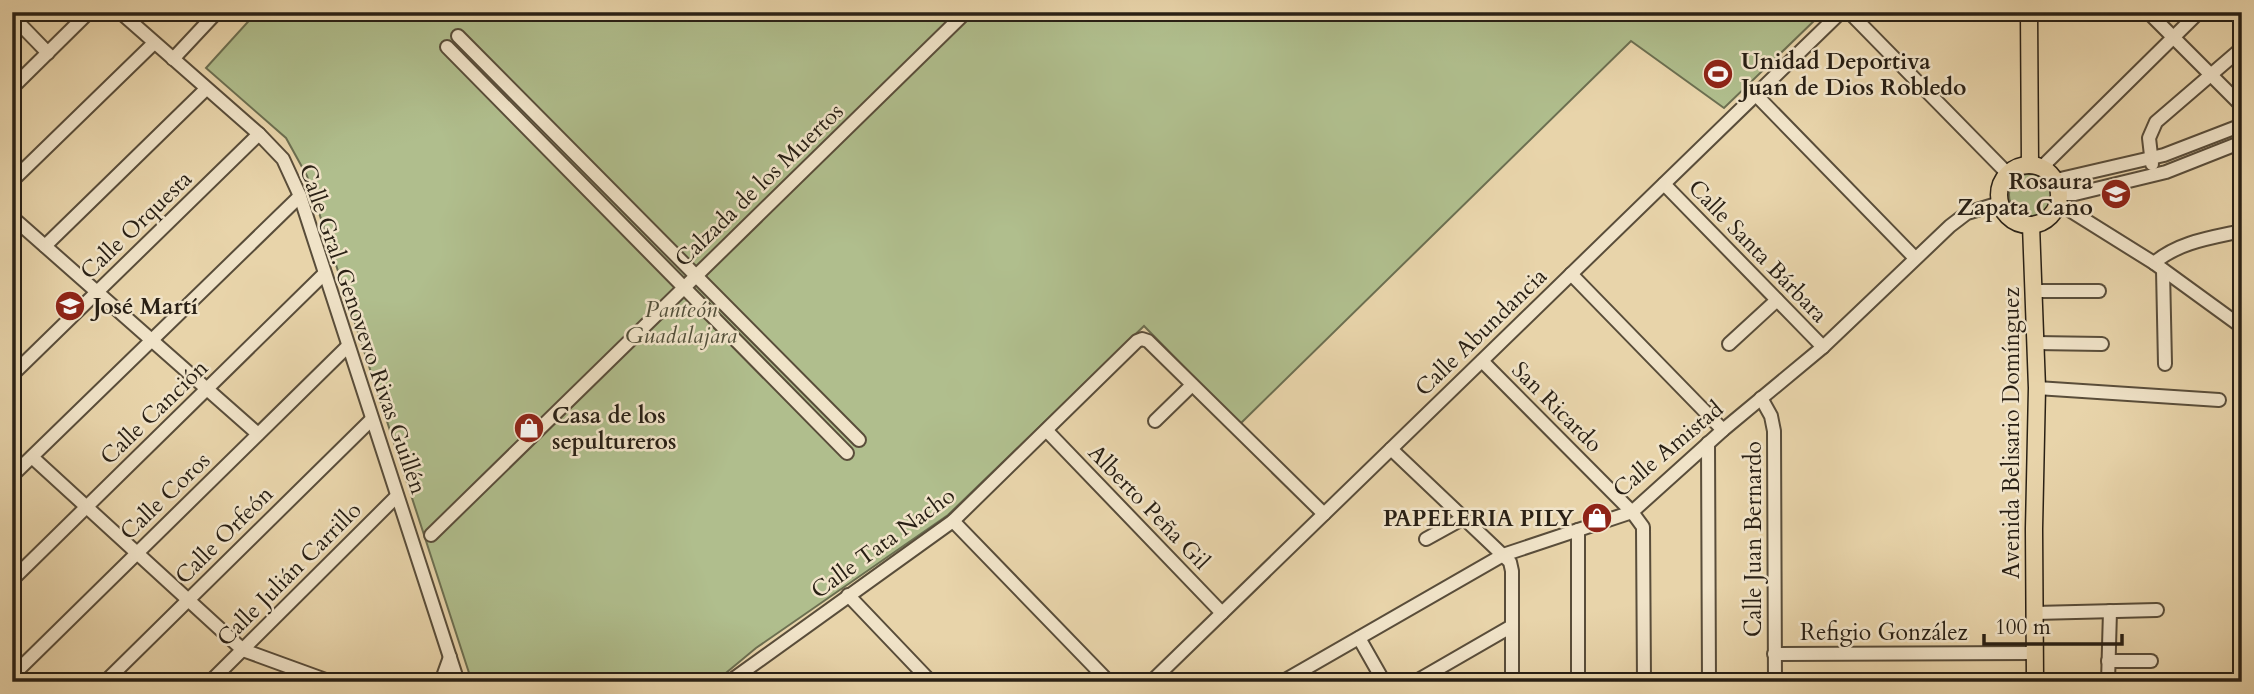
<svg xmlns="http://www.w3.org/2000/svg" width="2254" height="694" font-family="Cardo,serif">
  <rect width="100%" height="100%" fill="#e8d4aa"/>
  <filter id="stains"><feTurbulence type="fractalNoise" baseFrequency=".00286" numOctaves="4"/><feColorMatrix values="0 0 0 0 .2 0 0 0 0 .09 0 0 0 0 .02 0 0 0 .5 -.17"/></filter>
  <radialGradient id="worn" r=".72"><stop offset=".6" stop-color="#630" stop-opacity="0"/><stop offset="1" stop-color="#630" stop-opacity=".3"/></radialGradient>
  <g fill="#b0be8d" stroke="#6c6f51" stroke-width="2">
    <polygon points="257,12 1809,12 1816,19 1724,108 1631,41 1240,424 1144,326 948,515 756,648 715,682 472,682 307,176 286,138 206,68"/>
    <circle cx="2030" cy="195" r="21"/>
  </g>
  <g fill="none" stroke-linecap="round" stroke-linejoin="round">
    <g stroke="#594d3a" stroke-width="16">
      <g id="minor">
        <polyline points="120,12 259,134 283,159 300,196 458,682"/>
        <polyline points="1849,12 2008,174"/>
        <polyline points="2148,12 2242,106"/>
        <polyline points="12,16 48,53"/>
        <polyline points="458,36 859,440"/>
        <polyline points="447,47 847,453"/>
        <polyline points="173,59 217,12"/>
        <polyline points="12,88 89,12"/>
        <polyline points="1756,95 1915,258"/>
        <polyline points="2152,164 2149,138 2156,122 2242,48"/>
        <polyline points="2041,168 2199,12"/>
        <polyline points="2056,180 2164,155 2242,125"/>
        <polyline points="12,181 154,43"/>
        <polyline points="1664,184 1823,347"/>
        <polyline points="2059,194 2075,194 2166,172 2242,142"/>
        <polyline points="2058,203 2154,263 2242,327"/>
        <polyline points="12,217 258,434"/>
        <polyline points="45,246 206,89"/>
        <path d="M2154,263C2179,242 2210,238 2242,231"/>
        <polyline points="2163,270 2165,364"/>
        <polyline points="1571,274 1723,430"/>
        <polyline points="2034,291 2099,291"/>
        <polyline points="2036,343 2102,344"/>
        <polyline points="1729,344 1777,300"/>
        <polyline points="1482,361 1632,512 1643,527 1644,682"/>
        <polyline points="12,375 259,134"/>
        <polyline points="2037,388 2219,400"/>
        <polyline points="1761,398 1771,416 1774,431 1775,682"/>
        <polyline points="1155,421 1192,385"/>
        <polyline points="1047,431 1222,613"/>
        <polyline points="1708,443 1709,682"/>
        <polyline points="1391,449 1510,562 1512,571 1512,682"/>
        <polyline points="32,457 243,650 331,682"/>
        <polyline points="12,476 300,196"/>
        <polyline points="953,521 1109,682"/>
        <polyline points="431,535 966,12"/>
        <polyline points="1426,539 1464,518"/>
        <polyline points="12,580 324,274"/>
        <polyline points="848,595 931,682"/>
        <polyline points="2035,613 2157,610"/>
        <polyline points="1359,638 1384,682"/>
        <polyline points="1774,654 2035,653"/>
        <polyline points="2108,661 2151,661"/>
        <polyline points="12,676 348,346"/>
        <polyline points="105,682 372,419"/>
        <polyline points="210,682 397,496"/>
        <polyline points="441,682 450,657"/>
        <polyline points="729,682 953,521 1137,341 1142,339 1148,341 1324,514"/>
        <polyline points="1151,682 1841,12"/>
        <polyline points="1282,682 1503,555 1632,512 1723,430 1823,347 1950,226 1967,213 2000,203"/>
        <polyline points="1415,682 1512,626"/>
        <polyline points="1578,682 1578,530"/>
        <polyline points="2108,682 2110,611"/>
        <polyline points="2241,682 2242,681"/>
      </g>
    </g>
    <g stroke="#292015" stroke-width="19">
      <g id="major">
        <polyline points="2029,12 2030,165"/>
        <circle cx="2029" cy="195" r="30"/>
        <polyline points="2031,225 2037,388 2034,529 2035,682"/>
      </g>
    </g>
    <use href="#minor" stroke="#f0e3c8" stroke-width="12"/>
    <use href="#major" stroke="#e8d4aa" stroke-width="16"/>
  </g>
  <defs>
    <g id="stadium-disc" transform="scale(1.575)"><circle r="9.5" fill="#8f2418" stroke="#f0e3c8"/><path d="M0-5a6.5 5 0 1 0 0 10a6.5 5 0 1 0 0-10ZM-3.5-1.8h7v3.6h-7Z" fill="#fff"/></g>
    <g id="school-disc" transform="scale(1.575)"><circle r="9.5" fill="#8f2418" stroke="#f0e3c8"/><path d="M0-5L7-2L0 1L-7-2ZM-4 1L0 2.5L4 1V4Q0 6-4 4Z" fill="#fff"/></g>
    <g id="shop-disc" transform="scale(1.575)"><circle r="9.5" fill="#8f2418" stroke="#f0e3c8"/><path d="M-5-2.5h2.3a2.7 3.5 0 0 1 5.4 0H5L5.5 6h-11ZM-1.5-2.5h3a1.5 2.3 0 0 0-3 0Z" fill="#fff"/></g>
  </defs>
  <g fill-rule="evenodd">
    <use href="#stadium-disc" x="1718" y="74"/>
    <use href="#school-disc" x="2116" y="194"/>
    <use href="#school-disc" x="70" y="306"/>
    <use href="#shop-disc" x="529" y="428"/>
    <use href="#shop-disc" x="1597" y="518"/>
  </g>
  <g text-anchor="middle" dominant-baseline="central" stroke-width="5" stroke-linejoin="round" paint-order="stroke">
    <g font-size="23" font-weight="bold" fill="#292015" stroke="#f0e3c8" text-anchor="start">
      <text x="1741" y="61">Unidad Deportiva<tspan x="1741" dy="26">Juan de Dios Robledo</tspan></text>
      <text x="2093" y="181" text-anchor="end">Rosaura<tspan x="2093" dy="26">Zapata Cano</tspan></text>
      <text x="93" y="306">José Martí</text>
      <text x="552" y="415">Casa de los<tspan x="552" dy="26">sepultureros</tspan></text>
      <text x="1574" y="518" text-anchor="end">PAPELERIA PILY</text>
    </g>
    <g font-size="23" fill="#292015" stroke="#f0e3c8">
      <text transform="translate(759 185) rotate(-44)">Calzada de los Muertos</text>
      <text transform="translate(136 225) rotate(-44)">Calle Orquesta</text>
      <text transform="translate(1758 251) rotate(46)">Calle Santa Bárbara</text>
      <text transform="translate(363 329) rotate(71)">Calle Gral. Genovevo Rivas Guillén</text>
      <text transform="translate(1481 332) rotate(-44)">Calle Abundancia</text>
      <text transform="translate(1557 407) rotate(45)">San Ricardo</text>
      <text transform="translate(154 412) rotate(-44)">Calle Canción</text>
      <text transform="translate(2011 433) rotate(-90)">Avenida Belisario Domínguez</text>
      <text transform="translate(1668 449) rotate(-40)">Calle Amistad</text>
      <text transform="translate(165 496) rotate(-44)">Calle Coros</text>
      <text transform="translate(1149 507) rotate(46)">Alberto Peña Gil</text>
      <text transform="translate(224 535) rotate(-45)">Calle Orfeón</text>
      <text transform="translate(1753 539) rotate(-90)">Calle Juan Bernardo</text>
      <text transform="translate(883 543) rotate(-36)">Calle Tata Nacho</text>
      <text transform="translate(289 574) rotate(-45)">Calle Julián Carrillo</text>
      <text x="1884" y="632">Refigio González</text>
    </g>
    <g font-size="23" font-style="italic" fill="#524f39" stroke="#f0e3c8">
      <text x="681" y="309">Panteón<tspan x="681" dy="26">Guadalajara</tspan></text>
    </g>
  </g>
  <rect width="2254" height="694" fill="none" stroke="#e8d4aa" stroke-width="42"/>
  <rect x="14" y="14" width="2226" height="666" fill="none" stroke="#292015" stroke-width="3.5"/>
  <rect x="21" y="21" width="2212" height="652" fill="none" stroke="#292015" stroke-width="2"/>
  <path d="M1984 634v10h138v-10" fill="none" stroke="#292015" stroke-width="3.5"/>
  <text x="1995" y="634" font-size="21" fill="#292015" stroke="#f0e3c8" stroke-width="5" paint-order="stroke">100 m</text>
  <rect width="100%" height="100%" filter="url(#stains)"/>
  <rect width="100%" height="100%" fill="url(#worn)"/>
</svg>
